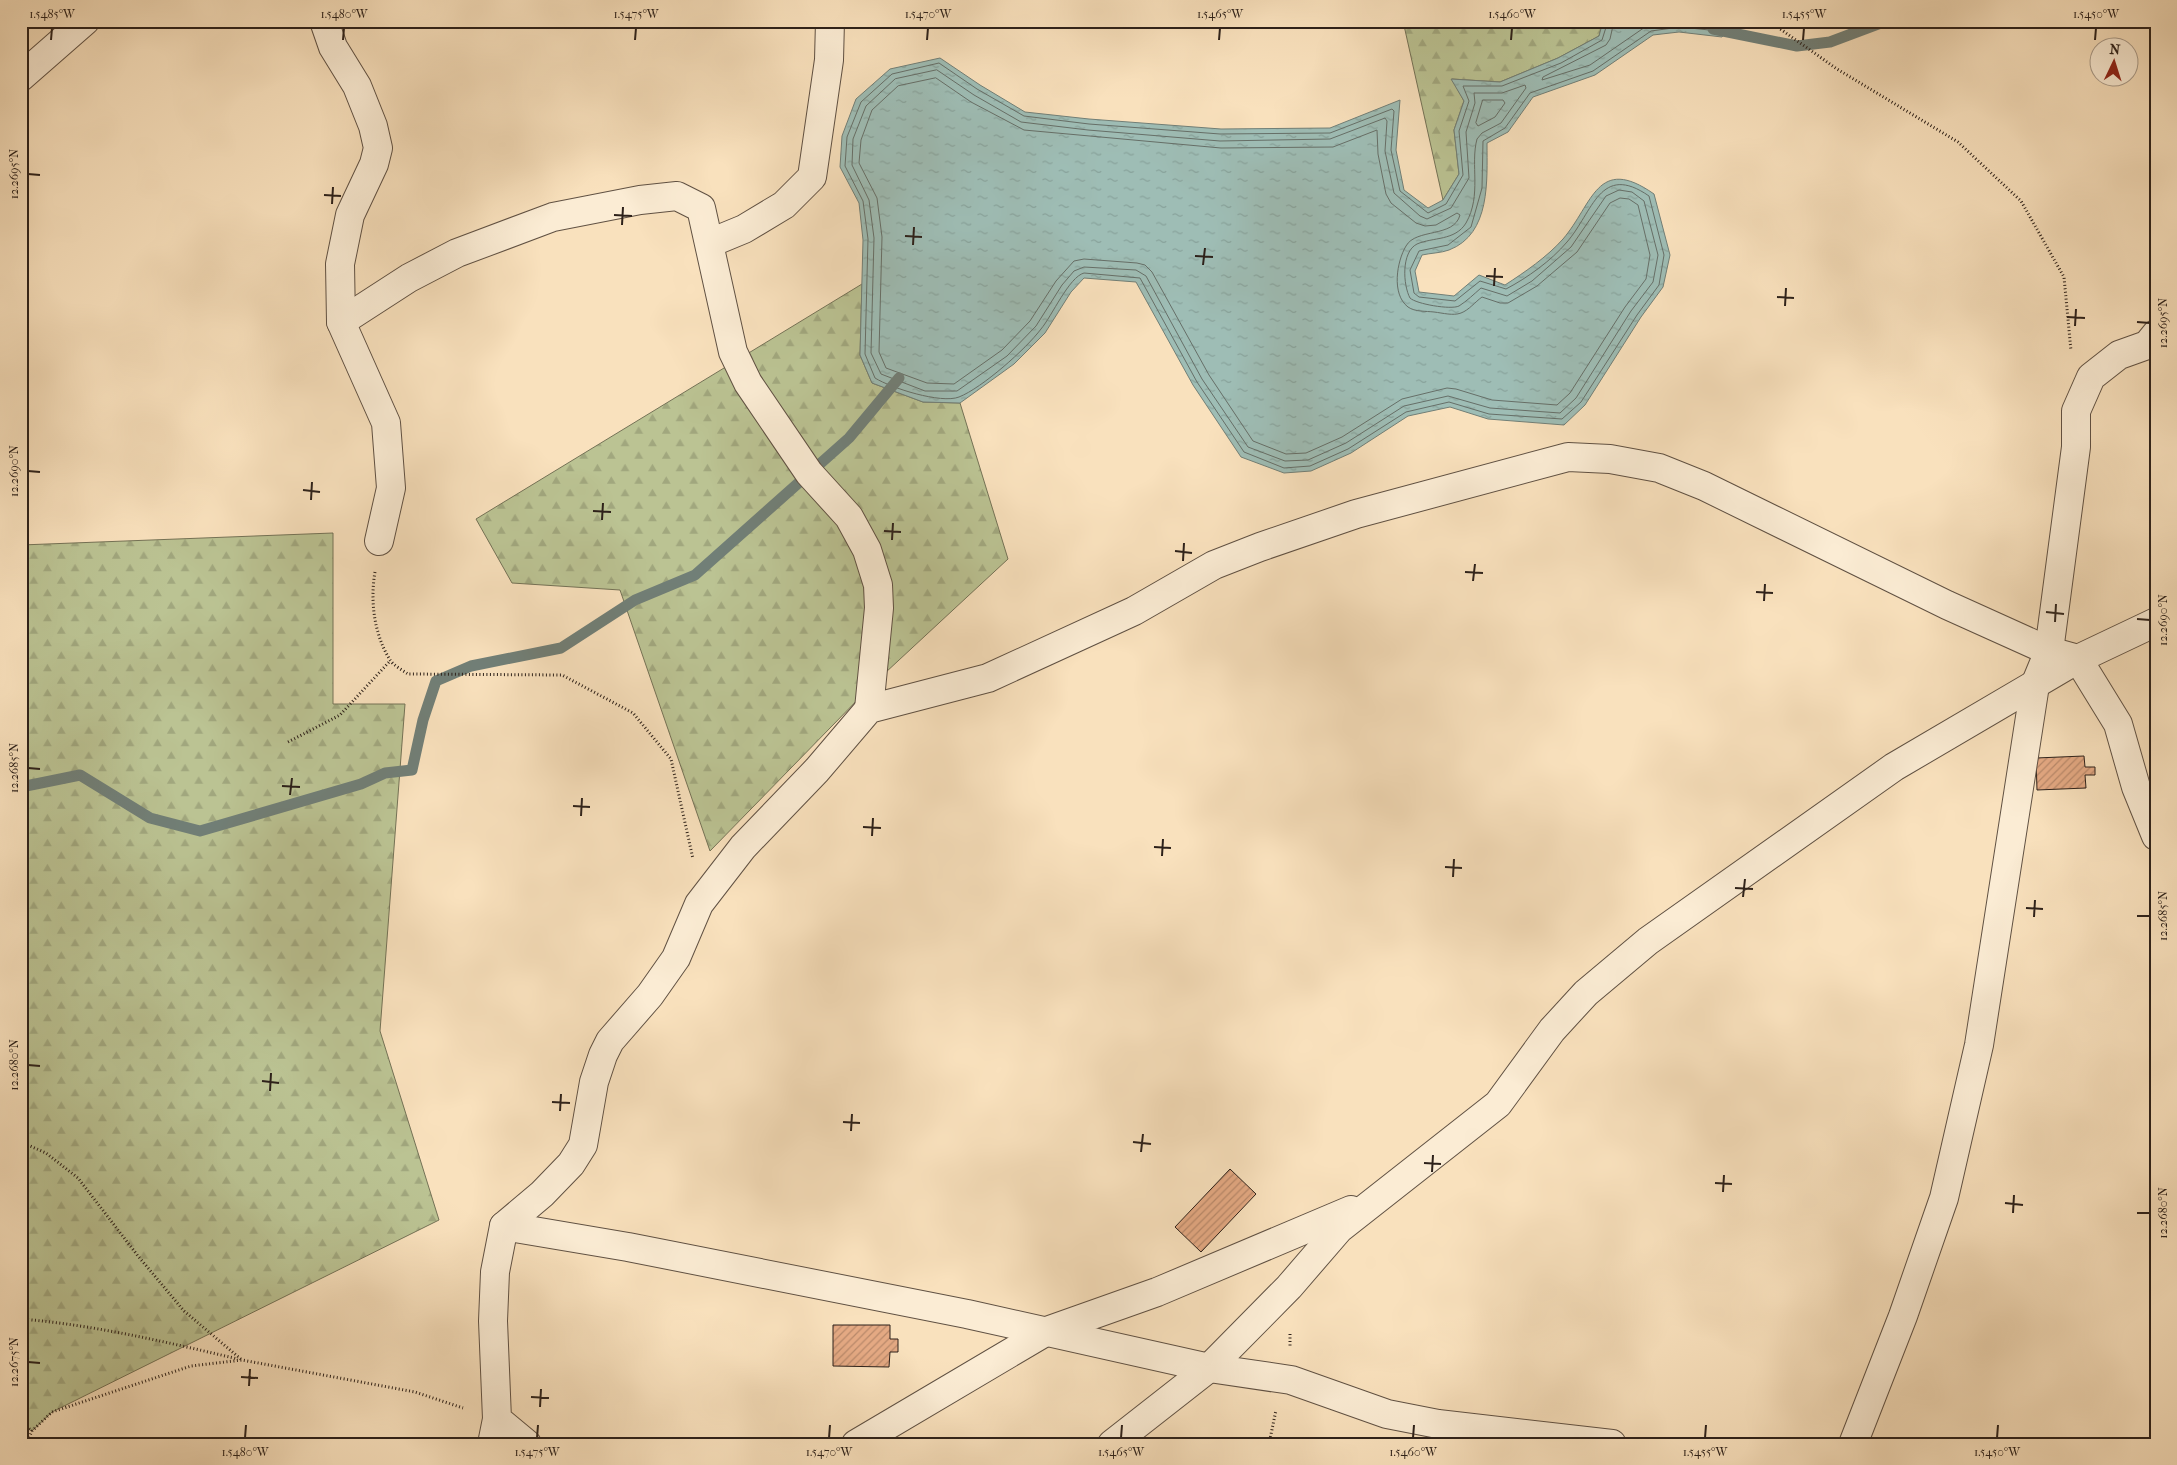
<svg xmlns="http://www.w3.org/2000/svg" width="2177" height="1465" font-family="'IM FELL French Canon',serif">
  <defs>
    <pattern id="forest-firs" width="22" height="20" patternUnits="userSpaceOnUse" patternTransform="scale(1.25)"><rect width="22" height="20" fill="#bbc393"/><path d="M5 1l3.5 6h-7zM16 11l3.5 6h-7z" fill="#a1a77e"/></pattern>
    <pattern id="water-ripples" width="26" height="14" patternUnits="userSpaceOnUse" patternTransform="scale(1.25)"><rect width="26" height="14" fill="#9ebdb5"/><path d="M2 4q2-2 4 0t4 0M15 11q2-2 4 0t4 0" fill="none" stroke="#88a29b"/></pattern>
    <pattern id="building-hatch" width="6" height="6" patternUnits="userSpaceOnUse" patternTransform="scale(1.25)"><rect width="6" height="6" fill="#e4a983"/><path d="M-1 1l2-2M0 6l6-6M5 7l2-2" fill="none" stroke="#b9896a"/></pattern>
  </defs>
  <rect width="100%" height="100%" fill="#f9e1bd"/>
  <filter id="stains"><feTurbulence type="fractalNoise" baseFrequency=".004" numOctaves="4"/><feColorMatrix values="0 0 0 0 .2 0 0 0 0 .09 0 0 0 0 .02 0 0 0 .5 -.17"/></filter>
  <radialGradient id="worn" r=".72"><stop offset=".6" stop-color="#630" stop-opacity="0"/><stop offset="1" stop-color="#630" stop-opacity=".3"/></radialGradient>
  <g fill="url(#forest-firs)" stroke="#747256">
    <polygon points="1403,21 1603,21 1599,36 1558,58 1500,82 1452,79 1464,101 1454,130 1459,174 1443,200"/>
    <polygon points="862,284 860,355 872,383 923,402 960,403 1008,559 871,686 710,851 620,590 512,583 476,519"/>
    <polygon points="333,533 333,704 405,704 380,1031 439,1220 52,1412 32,1431 21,1425 21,545"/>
  </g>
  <path fill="url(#water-ripples)" stroke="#717f77" d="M1603,21H1731L1733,23L1722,37L1679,32L1653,35L1595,75L1533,97L1508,132L1487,143C1487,180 1491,234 1449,250C1441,253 1431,253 1422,255L1415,271L1419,292L1454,296L1479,275L1505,285C1525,272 1547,257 1563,239C1593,204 1597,154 1654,194L1670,255L1663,287L1641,317L1585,405L1564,425L1488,419L1450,407L1408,416L1351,453L1311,471L1284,473L1241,457L1193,385L1136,282L1084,278L1071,292L1045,333L1014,364L960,403L923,402L872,383L860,355L863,240L859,203L840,167L842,136L856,99L890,69L940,58L980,85L1025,112L1089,119L1221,129L1330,128L1400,100L1396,150L1404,190L1428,208L1443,200L1459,174L1454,130L1464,101L1451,79L1500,82L1558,58L1599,36Z"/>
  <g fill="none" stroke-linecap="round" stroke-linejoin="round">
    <g stroke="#666f68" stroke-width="1">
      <path d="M1608,21L1602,40L1561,63L1502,86H1463L1469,101L1459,131L1463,175L1446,204L1428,213L1400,191L1391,150L1394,111L1392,109L1330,133L1220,134L1089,124L1024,116L977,89L939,63L892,74L861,102L847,137L845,166L863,201L868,239L865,354L875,378C891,388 941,404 959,397C982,388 1026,349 1041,329C1052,316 1069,277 1084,273L1140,278L1197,382L1244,452L1284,468L1310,466L1348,449L1406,412L1449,402L1489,414L1562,419L1581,402L1637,315L1659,285L1664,255L1649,196C1600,162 1593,212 1567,242C1551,261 1527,278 1506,289L1480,281L1455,301L1419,297L1414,293L1410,270L1419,251L1448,245L1471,227L1482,188L1483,141L1505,128L1530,93L1593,71L1651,31L1680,27L1719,31L1728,21"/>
      <polyline points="1614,21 1610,39 1606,45 1543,77 1542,80 1590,65 1648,25 1674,21"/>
      <path d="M937,70L974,95L1021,122L1088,130L1220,141L1330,139L1385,118L1387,121L1385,151L1394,193L1420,216L1427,219L1451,208L1469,178L1466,132L1475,103L1474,93H1502L1525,85L1526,88L1501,123L1482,133L1477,139C1470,165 1482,195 1466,223C1455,241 1433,237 1417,244C1401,252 1403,285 1410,298C1416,304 1451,310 1459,306C1467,301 1474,294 1481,288L1507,296L1532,281L1571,247L1606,196L1619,190L1632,192L1644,201L1658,255L1653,282L1631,311L1576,398L1560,413L1490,408L1448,396L1404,406L1346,443L1308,460L1285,461L1248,447L1202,379L1146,276L1136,270L1084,267L1074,271L1062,285L1036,326L1007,356L957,391H925L881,374L871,353L874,238L869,200L852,165L853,139L866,106L895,79Z"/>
      <path d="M936,78L971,102L1024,130L1221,148L1333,147L1377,130L1378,154L1386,194L1391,203L1416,223L1425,226L1436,225L1457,213L1460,215C1454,238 1416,228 1406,246C1397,261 1391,294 1408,307C1415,312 1426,311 1434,312C1443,313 1453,316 1461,313C1469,310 1475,302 1482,297L1500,303H1508L1537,286L1577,252L1610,203L1620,198L1629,199L1638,205L1650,255L1646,279L1625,307L1570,393L1557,405L1492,400L1456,389L1447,388L1402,399L1342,437L1306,453L1286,454L1253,441L1209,375L1152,272L1145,265L1137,263L1084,259L1074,261L1056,281L1030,321L1002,350L954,384L927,383L886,368L879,352L882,237L877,198L859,163L861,140L872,110L898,86Z"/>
      <polygon points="1483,100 1503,100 1505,103 1495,117 1478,126 1476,123"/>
    </g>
    <g stroke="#717f77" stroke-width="11">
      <polyline points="1713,29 1797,46 1830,42 1886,21"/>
      <polyline points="21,787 80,775 150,818 200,831 361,784 385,773 412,770 423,720 436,681 471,666 561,648 635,600 695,575 849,438 899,378"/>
    </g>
  </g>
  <g fill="url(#building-hatch)" stroke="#2d211a">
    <polygon points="2084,756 2085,767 2095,767 2095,775 2085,775 2086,788 2037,790 2036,758"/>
    <polygon points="1230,1169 1256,1194 1201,1252 1175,1227"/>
    <polygon points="833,1325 890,1325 890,1339 898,1339 898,1352 890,1352 889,1367 833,1366"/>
  </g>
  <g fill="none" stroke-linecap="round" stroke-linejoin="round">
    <g stroke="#605143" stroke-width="30">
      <g id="minor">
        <polyline points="324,21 333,47 357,86 373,126 378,148 374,164 350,215 340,264 341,322 386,423 391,488 379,541"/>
        <polyline points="21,77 85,21"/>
        <polyline points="710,243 744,229 784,205 812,177 829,60 830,21"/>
        <polyline points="341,322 409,278 457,253 553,217 640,200 677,196 701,208 733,352 748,383 809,473 849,517 867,550 878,585 879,608 869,709"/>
        <polyline points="504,1226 628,1247 967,1314 1209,1368 1291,1380 1387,1414 1438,1424 1612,1444"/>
        <polyline points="492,1444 497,1419"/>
        <polyline points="527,1444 497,1419 493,1321 495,1272 504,1226 542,1194 571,1164 583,1145 594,1082 603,1055 610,1041 650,995 676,958 699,904 743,847 817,770 869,709 988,678 1134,611 1214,565 1260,547 1356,514 1568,457 1610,459 1659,468 1704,486 1947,605 2049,651 2078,659 2118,724 2136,787 2156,836"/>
        <polyline points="856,1444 1047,1331 1157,1292 1351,1210"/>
        <polyline points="1112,1444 1209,1368 1289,1287 1339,1229 1498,1104 1552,1030 1586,993 1648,941 1894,767 2078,659 2156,622"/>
        <polyline points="1853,1444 1903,1316 1944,1198 1979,1045 2035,685 2049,651 2076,447 2076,411 2091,377 2119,355 2147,345 2156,334"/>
      </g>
    </g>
    <g stroke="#2d211a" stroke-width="3" stroke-dasharray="1 2.5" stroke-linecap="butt">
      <polyline points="1769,21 1837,69 1958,142 2021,201 2064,277 2071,351"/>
      <path d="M375,572C370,601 374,634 390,660C393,665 402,670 408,674L562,675L633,713L671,759L693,859"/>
      <polyline points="288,742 340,715 390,661"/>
      <polyline points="21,1142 46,1153 78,1178 138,1256 184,1311 242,1360"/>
      <path d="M21,1319C95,1325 166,1342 238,1359"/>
      <polyline points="1290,1334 1290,1347"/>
      <polyline points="21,1422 32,1431"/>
      <polyline points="26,1444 32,1431 52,1412 191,1366 242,1360 415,1392 463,1408"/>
      <polyline points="1269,1444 1276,1410"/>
    </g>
    <use href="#minor" stroke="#fbecd4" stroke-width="28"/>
  </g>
  <path fill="none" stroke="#2d211a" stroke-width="2" d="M51,40L52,28M343,40L344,28M635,40L636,28M927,40L928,28M1219,40L1220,28M1511,40L1512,28M1803,40L1804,28M2095,40L2096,28M28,174L40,175M324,195L341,196M332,204L333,187M614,215L632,216M622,225L623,207M905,236L922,237M913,245L914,227M1195,256L1213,257M1203,265L1205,248M1486,276L1503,277M1494,286L1495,268M1777,297L1794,298M1785,306L1786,288M2067,317L2085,318M2137,322L2150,323M2075,326L2076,309M28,471L40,472M303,490L320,492M311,500L312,482M593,511L611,512M602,520L603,503M884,531L901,532M892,540L893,523M1175,551L1192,553M1183,561L1184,543M1465,572L1483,573M1473,581L1475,564M1756,592L1773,593M1764,601L1765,584M2046,612L2064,614M2137,619L2150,620M2055,622L2056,604M28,768L40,769M282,786L300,787M290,795L292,778M573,806L590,807M581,816L582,798M863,827L881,828M872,836L873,818M1154,847L1171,848M1162,856L1163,839M1445,867L1462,868M1453,877L1454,859M1735,888L1753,889M1743,897L1745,879M2026,908L2043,909M2137,916H2150M2034,917L2035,900M28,1065L40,1066M262,1081L279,1083M270,1091L271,1073M552,1102L570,1103M560,1111L561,1094M843,1122L860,1123M851,1131L852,1114M1133,1142L1151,1144M1141,1152L1143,1134M1424,1163L1441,1164M1432,1172L1433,1155M1715,1183L1732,1184M1723,1192L1724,1175M2005,1203L2023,1205M2013,1213L2014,1195M2137,1213H2150M28,1362L40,1363M241,1377L258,1378M249,1386L250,1369M531,1397L549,1398M540,1407L541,1389M245,1438L246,1425M537,1438L538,1425M829,1438L830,1425M1121,1438L1122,1425M1413,1438L1414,1425M1705,1438L1706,1425M1997,1438L1998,1425"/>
  <rect width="2177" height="1465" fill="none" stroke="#f9e1bd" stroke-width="55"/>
  <g transform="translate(2114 62) rotate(4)"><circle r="24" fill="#fbecd4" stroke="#a99b8a"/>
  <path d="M0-4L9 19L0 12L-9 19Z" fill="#8f2418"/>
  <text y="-8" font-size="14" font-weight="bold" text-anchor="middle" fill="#2d211a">N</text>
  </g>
  <rect x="28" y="28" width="2122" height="1410" fill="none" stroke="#2d211a" stroke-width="2"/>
  <g font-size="12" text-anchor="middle" fill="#2d211a">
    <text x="52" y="18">1.5485°W</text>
    <text x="344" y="18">1.5480°W</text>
    <text x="636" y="18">1.5475°W</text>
    <text x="928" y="18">1.5470°W</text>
    <text x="1220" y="18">1.5465°W</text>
    <text x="1512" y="18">1.5460°W</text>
    <text x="1804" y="18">1.5455°W</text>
    <text x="2096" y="18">1.5450°W</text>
    <text transform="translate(14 174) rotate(-90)" y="4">12.2695°N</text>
    <text transform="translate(2163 323) rotate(-90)" y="4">12.2695°N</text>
    <text transform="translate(14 471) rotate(-90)" y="4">12.2690°N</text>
    <text transform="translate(2163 620) rotate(-90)" y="4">12.2690°N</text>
    <text transform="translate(14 768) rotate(-90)" y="4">12.2685°N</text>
    <text transform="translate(2163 916) rotate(-90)" y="4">12.2685°N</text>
    <text transform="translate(14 1065) rotate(-90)" y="4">12.2680°N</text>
    <text transform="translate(2163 1213) rotate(-90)" y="4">12.2680°N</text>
    <text transform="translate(14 1362) rotate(-90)" y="4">12.2675°N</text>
    <text x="245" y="1456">1.5480°W</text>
    <text x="537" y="1456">1.5475°W</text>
    <text x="829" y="1456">1.5470°W</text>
    <text x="1121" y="1456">1.5465°W</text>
    <text x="1413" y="1456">1.5460°W</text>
    <text x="1705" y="1456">1.5455°W</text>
    <text x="1997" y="1456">1.5450°W</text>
  </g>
  <rect width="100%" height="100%" filter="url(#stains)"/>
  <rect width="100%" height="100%" fill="url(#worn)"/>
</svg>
